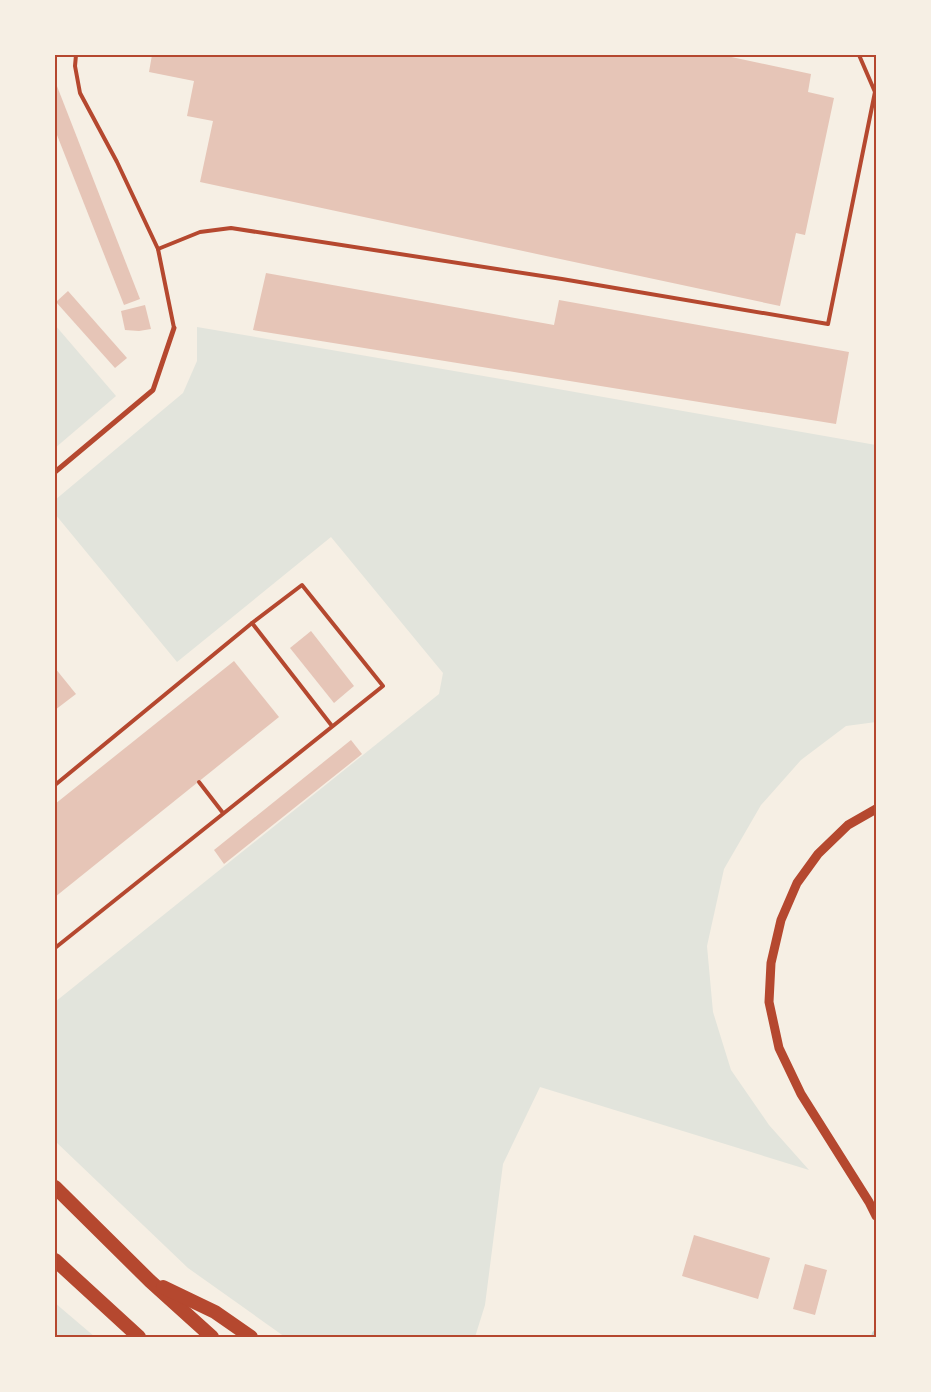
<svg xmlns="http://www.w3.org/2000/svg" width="931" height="1392" font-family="'Varela Round',sans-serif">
  <rect width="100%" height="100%" fill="#f6efe4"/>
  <g fill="#e2e4dc">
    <polygon points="55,325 116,396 55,448"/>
    <polygon points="197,327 501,379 876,445 876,722 846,726 801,760 761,805 724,869 707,946 713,1012 731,1070 769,1125 809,1170 540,1087 503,1164 485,1305 475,1337 285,1337 188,1268 55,1141 55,1002 439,694 443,673 331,537 177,662 55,514 55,500 183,393 197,361"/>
    <polygon points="55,1303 95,1337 55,1337"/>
  </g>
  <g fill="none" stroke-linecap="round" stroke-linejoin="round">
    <polyline stroke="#c9d6d2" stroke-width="8" points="875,1337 876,1334"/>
  </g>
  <g fill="#e6c5b7">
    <polygon points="152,55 722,55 811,74 808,92 834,98 805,235 796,233 780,306 200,182 213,121 187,116 194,81 149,72"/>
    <polygon points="55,81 140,299 124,305 55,130"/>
    <polygon points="266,273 554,325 559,300 849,352 836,424 253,330"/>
    <polygon points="68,291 127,358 115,368 56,302"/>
    <polygon points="145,305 151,329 139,331 125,330 121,311"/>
    <polygon points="311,631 354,686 334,703 290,648"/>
    <polygon points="234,661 279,717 55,897 55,804"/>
    <polygon points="55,668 76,694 55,710"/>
    <polygon points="351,740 362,754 224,864 214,850"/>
    <polygon points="694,1235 770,1258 758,1299 682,1276"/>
    <polygon points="805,1264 827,1270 815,1315 793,1309"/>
  </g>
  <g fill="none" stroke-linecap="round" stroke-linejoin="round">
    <g stroke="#b5482f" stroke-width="4">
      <polyline points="76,55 75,66 80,93 117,162 158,249 174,328"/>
      <polyline points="158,249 200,232 231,228 562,279 828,324 875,92 859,55"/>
      <polyline points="199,782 223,813"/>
      <polyline points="55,785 252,623"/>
      <polyline points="55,948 383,686 302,585 252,623 332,726"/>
    </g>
    <polyline stroke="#b5482f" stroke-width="5" points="55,472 153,390 174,328"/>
    <polyline stroke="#b5482f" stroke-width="9" points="876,809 848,825 818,854 797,883 781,920 771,963 769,1002 779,1048 801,1094 869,1202 876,1216"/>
    <g stroke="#b5482f" stroke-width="14">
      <polyline points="55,1187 150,1281 212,1337"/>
      <polyline points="55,1260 139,1337"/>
      <polyline points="163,1287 215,1312 251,1337"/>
    </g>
  </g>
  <rect width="931" height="1392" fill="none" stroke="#f6efe4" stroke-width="112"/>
  <rect x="56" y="56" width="819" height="1280" fill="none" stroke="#b5482f" stroke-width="2"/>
</svg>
